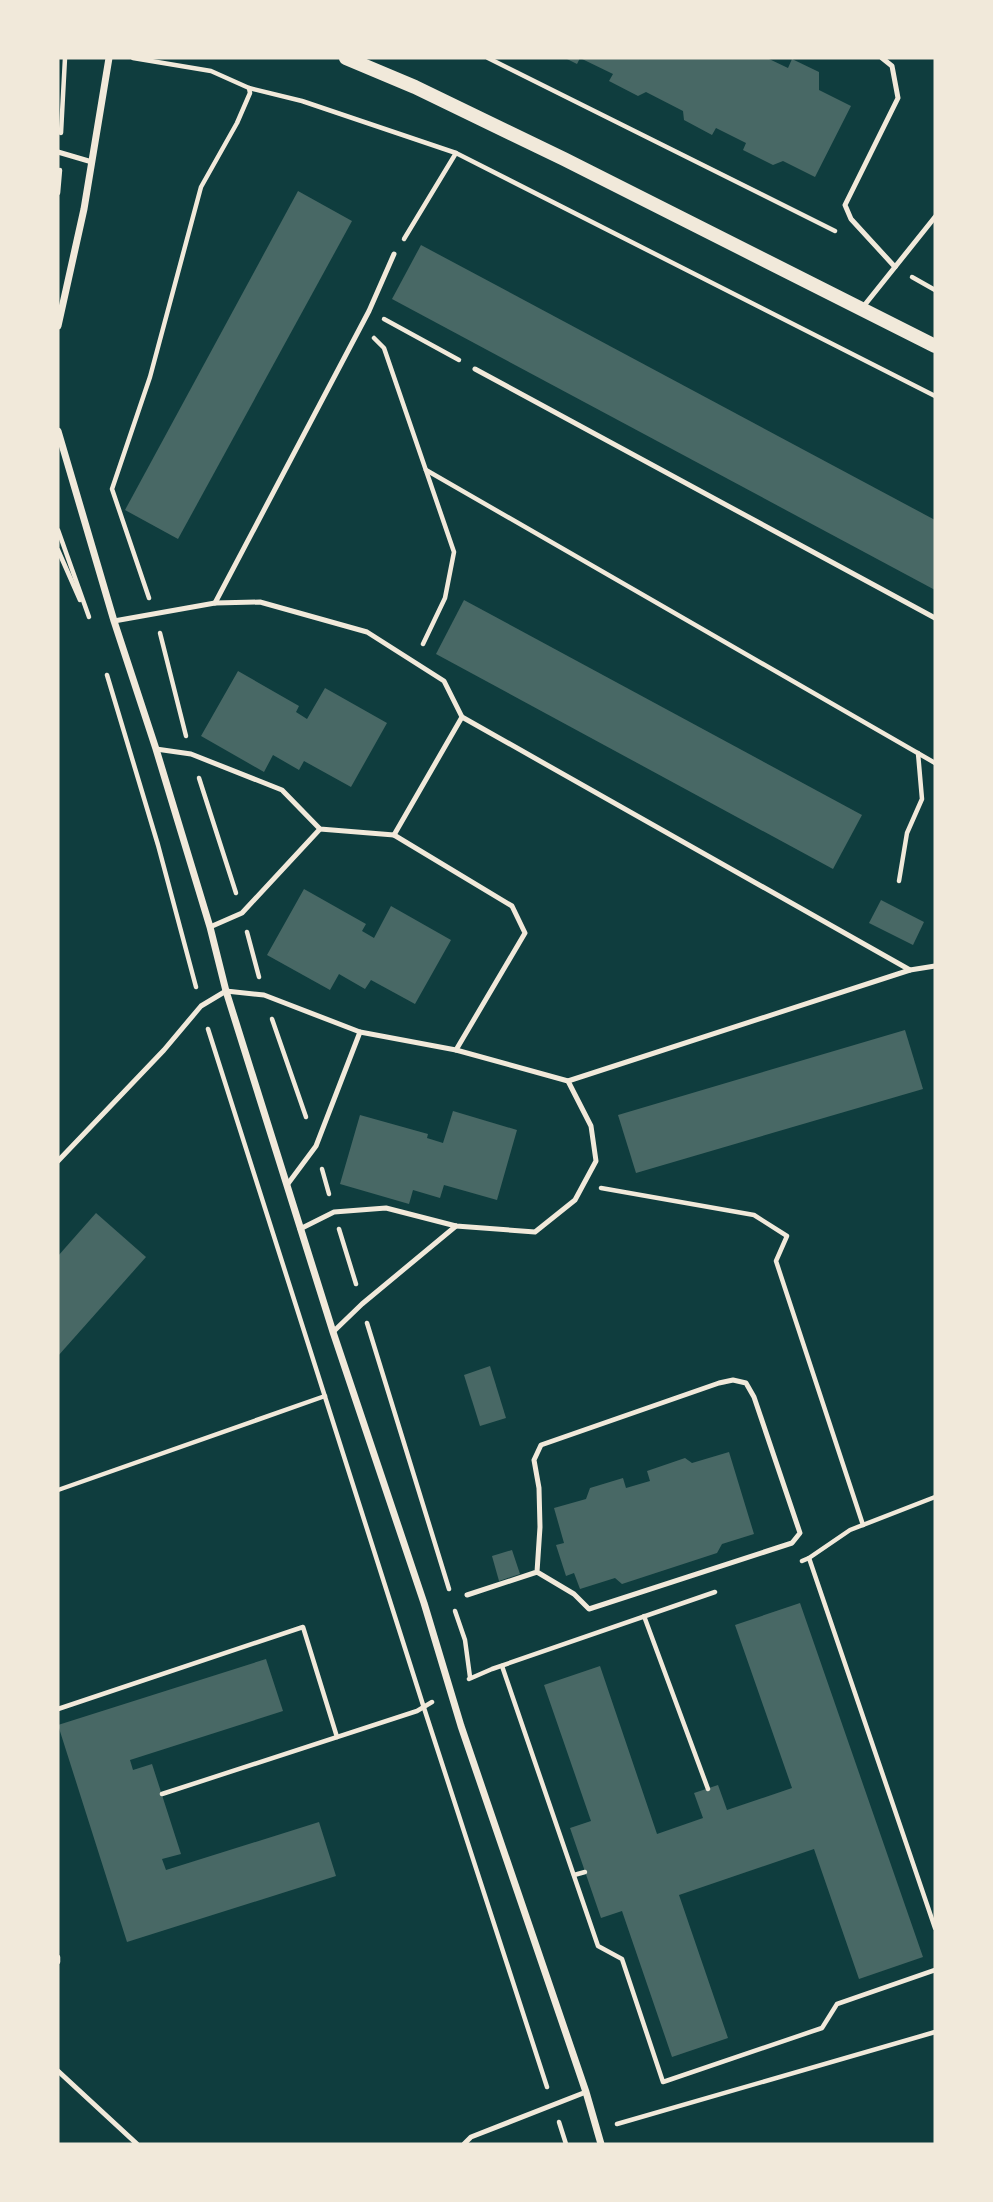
<svg xmlns="http://www.w3.org/2000/svg" width="993" height="2202" font-family="Lato,sans-serif">
  <rect width="100%" height="100%" fill="#0f3d3e"/>
  <g fill="#486865">
    <polygon points="565,58 767,58 788,68 792,59 819,72 819,90 851,106 815,177 783,161 773,165 743,150 746,143 716,128 712,135 684,120 683,111 646,92 638,96 609,81 613,74 580,58 577,64"/>
    <polygon points="298,191 352,221 178,539 125,510"/>
    <polygon points="421,245 935,520 935,590 392,299"/>
    <polygon points="464,600 862,815 833,869 436,654"/>
    <polygon points="238,671 299,706 296,712 307,719 325,688 387,723 351,787 304,761 299,770 273,755 264,772 201,736"/>
    <polygon points="304,889 366,924 362,931 374,938 391,906 451,940 415,1004 371,980 365,989 339,974 330,990 267,955"/>
    <polygon points="881,900 924,922 913,945 869,923"/>
    <polygon points="905,1030 923,1089 636,1173 618,1115"/>
    <polygon points="453,1111 517,1130 497,1200 444,1185 440,1198 413,1190 409,1204 340,1184 360,1115 428,1134 427,1138 443,1143"/>
    <polygon points="96,1213 146,1257 58,1356 58,1256"/>
    <polygon points="490,1366 506,1418 480,1426 464,1375"/>
    <polygon points="729,1452 754,1534 722,1544 717,1553 622,1584 615,1578 580,1589 574,1573 566,1576 556,1545 564,1543 554,1508 586,1499 590,1488 623,1478 626,1488 650,1481 647,1471 685,1458 692,1463"/>
    <polygon points="512,1550 520,1574 499,1581 492,1556"/>
    <polygon points="800,1603 923,1957 859,1979 814,1849 679,1895 728,2038 672,2057 622,1911 601,1918 570,1828 591,1821 544,1685 600,1666 657,1834 703,1818 694,1793 718,1785 727,1810 792,1788 735,1625"/>
    <polygon points="266,1659 283,1711 130,1760 133,1770 152,1764 181,1854 162,1859 166,1870 319,1822 336,1876 127,1942 58,1725"/>
  </g>
  <g fill="none" stroke-linecap="round" stroke-linejoin="round">
    <g stroke="#f1e9da" stroke-width="4.5">
      <polyline points="133,58 211,71 249,88 302,101 456,153 935,396"/>
      <polyline points="488,58 835,231"/>
      <polyline points="61,133 65,58"/>
      <polyline points="58,193 60,170"/>
      <polyline points="404,239 456,153"/>
      <polyline points="912,277 935,290"/>
      <polyline points="384,319 459,360"/>
      <polyline points="374,338 384,348 454,552 445,598 423,644"/>
      <polyline points="426,470 935,763"/>
      <polyline points="58,530 89,617"/>
      <polyline points="58,550 80,600"/>
      <polyline points="149,598 112,489 150,377 201,187 237,123 250,93 249,88"/>
      <polyline points="160,633 186,736"/>
      <polyline points="107,675 158,845 196,987"/>
      <polyline points="199,778 236,893"/>
      <polyline points="899,881 907,833 922,799 918,753"/>
      <polyline points="247,932 259,977"/>
      <polyline points="272,1019 306,1117"/>
      <polyline points="208,1029 424,1708 547,2087"/>
      <polyline points="322,1169 329,1194"/>
      <polyline points="601,1188 754,1215 787,1236 776,1261 863,1525"/>
      <polyline points="339,1229 356,1284"/>
      <polyline points="367,1323 449,1589"/>
      <polyline points="58,1490 325,1396"/>
      <polyline points="809,1558 850,1530 935,1497"/>
      <polyline points="802,1561 809,1558 935,1928"/>
      <polyline points="455,1611 465,1640 470,1677"/>
      <polyline points="644,1616 708,1789"/>
      <polyline points="502,1666 598,1946 622,1959 663,2082 822,2028 837,2004 935,1970"/>
      <polyline points="469,1679 492,1669 715,1592"/>
      <polyline points="58,1709 303,1627 337,1737"/>
      <polyline points="162,1794 417,1711 432,1702"/>
      <polyline points="574,1875 585,1872"/>
      <polyline points="58,1957 58,1962"/>
      <polyline points="559,2122 566,2144"/>
      <polyline points="617,2124 935,2032"/>
    </g>
    <g stroke="#f1e9da" stroke-width="5">
      <polyline points="882,58 892,66 898,98 845,205 851,219 895,267"/>
      <polyline points="58,152 92,162"/>
      <polyline points="863,307 935,217"/>
      <polyline points="475,369 935,618"/>
      <polyline points="215,603 369,311 394,254"/>
      <polyline points="114,621 215,603 260,602 367,632 444,681 462,717 394,835 320,829 282,790 191,754 156,749"/>
      <polyline points="462,717 910,970 568,1081"/>
      <polyline points="394,835 512,906 525,933 456,1050"/>
      <polyline points="210,927 242,913 320,829"/>
      <polyline points="910,970 935,966"/>
      <polyline points="58,1161 164,1050 201,1006 226,991 264,995 360,1032 316,1146 287,1185"/>
      <polyline points="300,1229 334,1212 386,1208 456,1226 535,1232 575,1200 596,1161 591,1126 568,1081 456,1050 360,1032"/>
      <polyline points="333,1332 362,1304 456,1226"/>
      <polyline points="467,1595 537,1572 540,1527 539,1488 534,1460 541,1445 719,1383 733,1380 746,1383 754,1397 800,1533 792,1543 589,1609 574,1594 537,1572"/>
      <polyline points="58,2071 137,2144"/>
      <polyline points="464,2144 471,2137 586,2092"/>
    </g>
    <g stroke="#f1e9da" stroke-width="7">
      <polyline points="58,326 84,209 109,58"/>
      <polyline points="58,431 114,621 156,749 210,927 226,991 333,1332 424,1603 461,1726 586,2092 601,2144"/>
    </g>
    <polyline stroke="#f1e9da" stroke-width="14" points="346,58 415,87 564,159 935,346"/>
  </g>
  <rect width="993" height="2202" fill="none" stroke="#f1e9da" stroke-width="119"/>
</svg>
